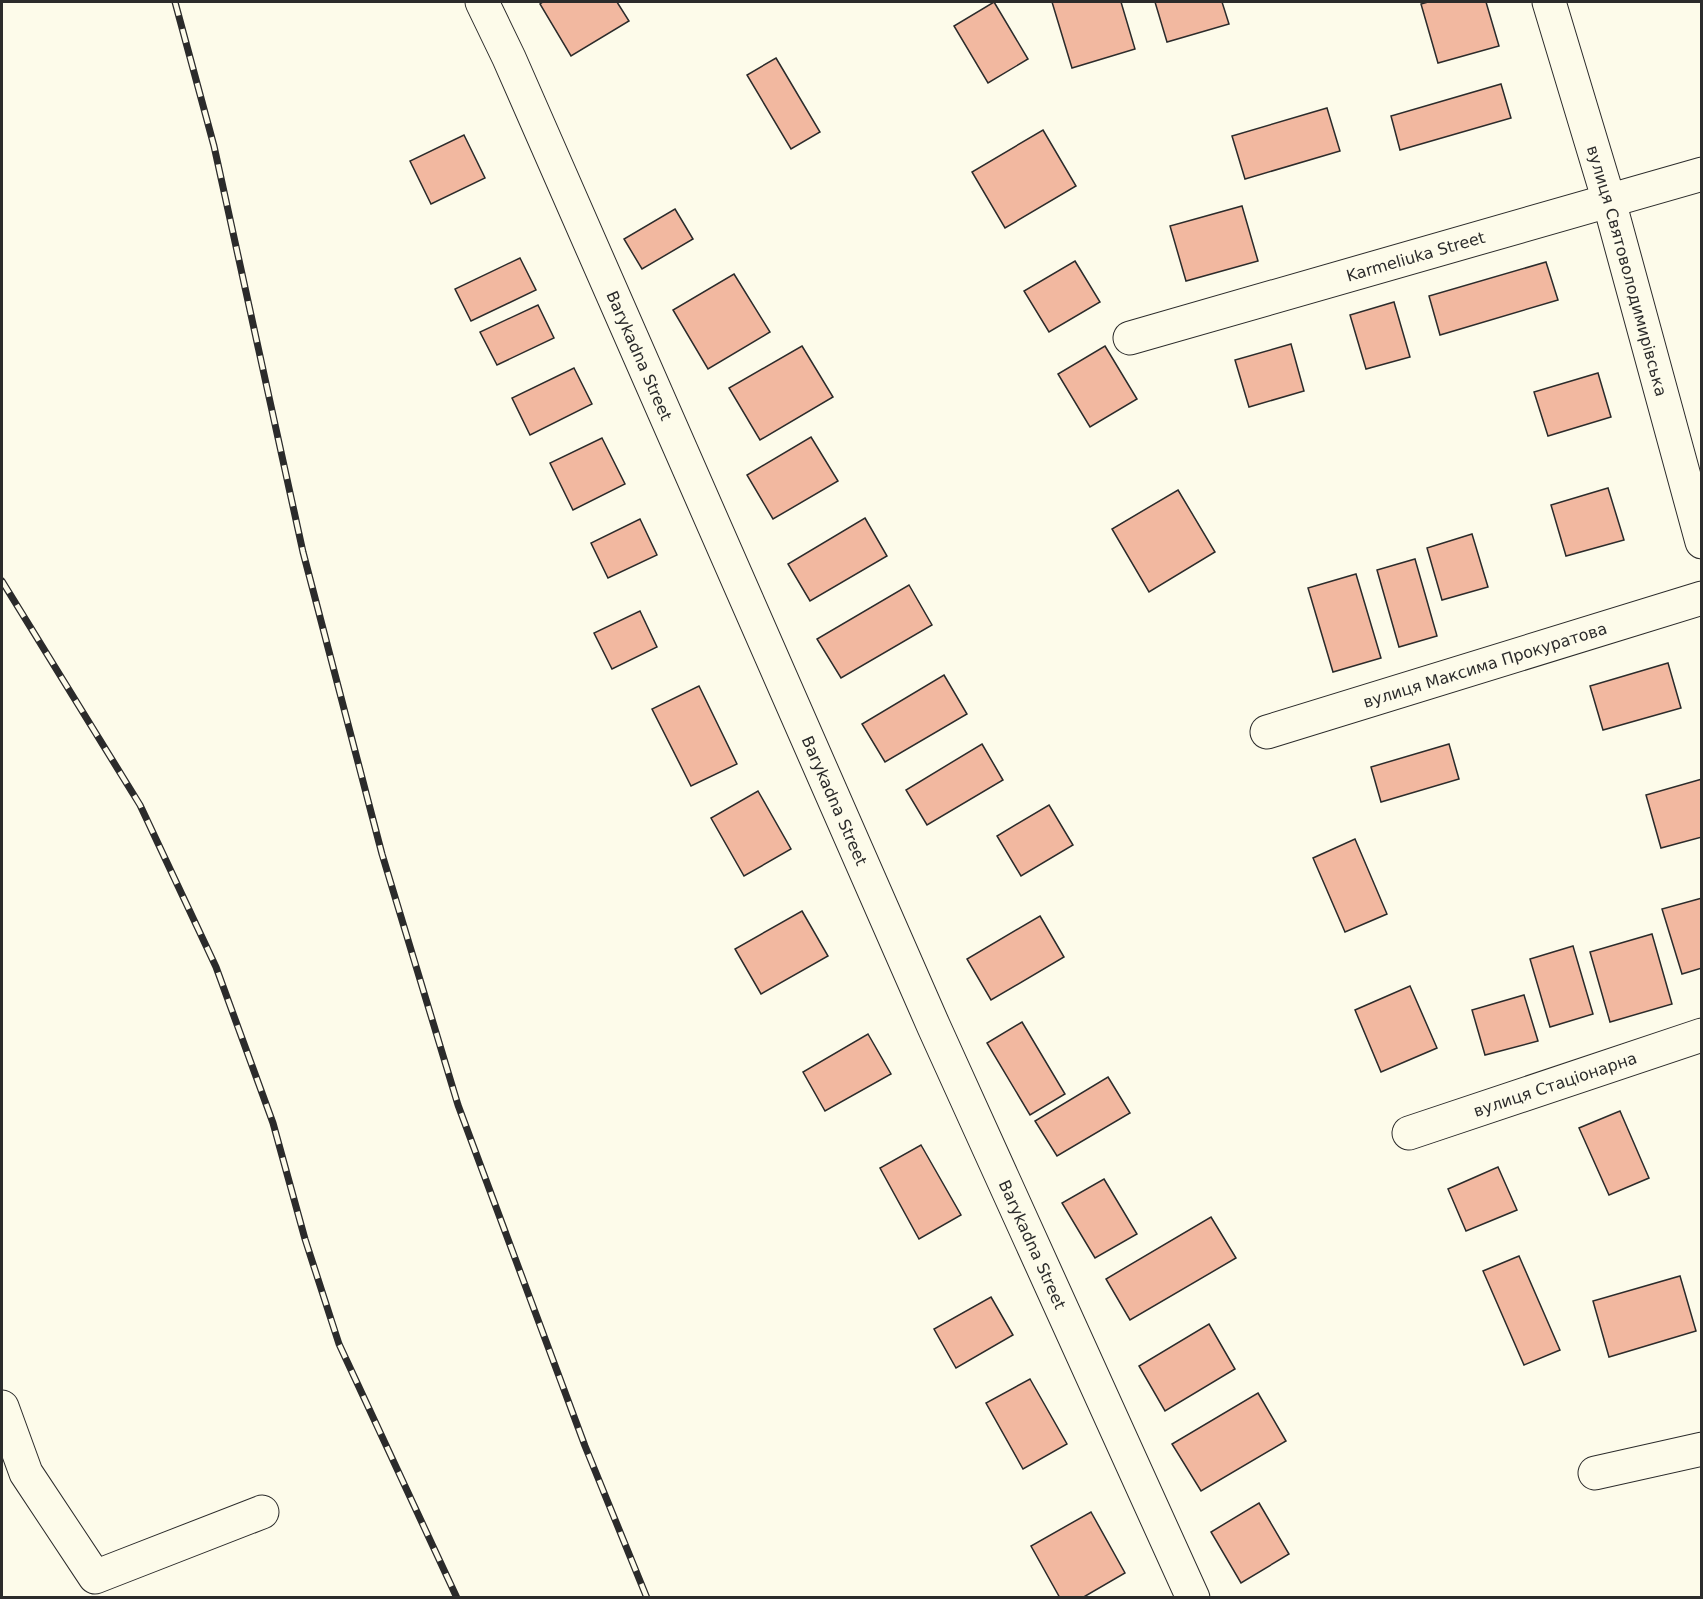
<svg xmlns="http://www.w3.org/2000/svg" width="1703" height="1599" font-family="'DejaVu Sans',sans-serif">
  <rect width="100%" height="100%" fill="#fdfbea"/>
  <g fill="#f2b8a0" stroke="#2b2b2b" stroke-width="1.5">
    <polygon points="543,2 617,2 629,21 571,56 540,4"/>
    <polygon points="994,2 1028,59 988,83 954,26"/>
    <polygon points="1052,2 1121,2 1135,49 1072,68"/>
    <polygon points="1155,2 1222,2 1229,24 1167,42"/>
    <polygon points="1428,2 1486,2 1499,46 1438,63 1421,4"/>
    <polygon points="776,58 820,132 791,149 747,75"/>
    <polygon points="1501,84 1511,118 1400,150 1391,116"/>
    <polygon points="1327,108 1340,151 1245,179 1232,136"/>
    <polygon points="1043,130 1076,186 1005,228 972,172"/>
    <polygon points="464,135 485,178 431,204 410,161"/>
    <polygon points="1242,206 1258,261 1186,281 1170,226"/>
    <polygon points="675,209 693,239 642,269 624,239"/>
    <polygon points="520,258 536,290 471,321 455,289"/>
    <polygon points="1075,261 1100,302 1049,332 1024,291"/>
    <polygon points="1546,262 1558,300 1440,335 1429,296"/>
    <polygon points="734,274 770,332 708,369 673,310"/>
    <polygon points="1394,302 1410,357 1366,369 1350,315"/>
    <polygon points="538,305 554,338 497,365 480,332"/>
    <polygon points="1291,344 1304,391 1249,407 1235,360"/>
    <polygon points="802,346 833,397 760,440 729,388"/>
    <polygon points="1105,346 1137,399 1090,427 1058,374"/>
    <polygon points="574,368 592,404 530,435 512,398"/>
    <polygon points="1598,373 1611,417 1548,436 1534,392"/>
    <polygon points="811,437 838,481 773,519 747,475"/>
    <polygon points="602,438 625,484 573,510 550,463"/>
    <polygon points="1608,488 1624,540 1566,556 1551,505"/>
    <polygon points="1178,490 1215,552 1149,592 1112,529"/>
    <polygon points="865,518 887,556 810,601 788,564"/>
    <polygon points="640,519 657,555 608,578 591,543"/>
    <polygon points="1472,534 1488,587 1442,600 1427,548"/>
    <polygon points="1415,559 1437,636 1399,647 1377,570"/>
    <polygon points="1356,574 1381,658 1333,672 1308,588"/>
    <polygon points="909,585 932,625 841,678 817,639"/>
    <polygon points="640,611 657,647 612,669 594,633"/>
    <polygon points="1668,663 1681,708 1603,730 1590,686"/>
    <polygon points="944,675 967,714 885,762 862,724"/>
    <polygon points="699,686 737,764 691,786 652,709"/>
    <polygon points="982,744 1003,780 927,825 906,790"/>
    <polygon points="1449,744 1459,779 1381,802 1371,767"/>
    <polygon points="1702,779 1702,837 1661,848 1646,795"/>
    <polygon points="758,791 791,849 744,876 711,818"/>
    <polygon points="1049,805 1073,845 1021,876 997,836"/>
    <polygon points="1355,839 1387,914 1345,932 1313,858"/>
    <polygon points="1702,898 1702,968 1682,974 1662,909"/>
    <polygon points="802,911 828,956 761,994 735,949"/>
    <polygon points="1040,916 1064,957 991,1000 967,959"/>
    <polygon points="1652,934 1672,1004 1610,1022 1590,952"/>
    <polygon points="1573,946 1593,1014 1550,1027 1530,959"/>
    <polygon points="1410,986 1437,1048 1381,1072 1355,1010"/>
    <polygon points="1524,995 1538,1041 1485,1055 1472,1010"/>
    <polygon points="1022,1022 1065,1094 1030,1115 987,1043"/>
    <polygon points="868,1034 891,1074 825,1111 803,1072"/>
    <polygon points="1108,1077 1130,1113 1057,1156 1035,1121"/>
    <polygon points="1620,1111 1649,1178 1609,1195 1579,1128"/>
    <polygon points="921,1145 961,1215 919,1239 880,1168"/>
    <polygon points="1498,1167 1517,1210 1466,1231 1448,1189"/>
    <polygon points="1104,1179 1137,1234 1095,1258 1062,1203"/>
    <polygon points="1211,1217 1236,1258 1130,1320 1106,1279"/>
    <polygon points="1519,1256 1560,1350 1524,1365 1483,1271"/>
    <polygon points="1680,1276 1696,1331 1609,1357 1593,1301"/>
    <polygon points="991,1297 1013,1335 956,1368 934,1329"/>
    <polygon points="1209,1324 1235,1369 1165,1411 1139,1366"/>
    <polygon points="1030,1379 1067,1444 1023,1469 986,1403"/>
    <polygon points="1258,1393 1286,1441 1201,1491 1172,1444"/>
    <polygon points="1259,1503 1289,1554 1241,1583 1211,1532"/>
    <polygon points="1091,1512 1125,1573 1082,1598 1060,1598 1031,1546"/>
  </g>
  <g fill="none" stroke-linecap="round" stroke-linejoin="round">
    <g stroke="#2b2b2b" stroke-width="35">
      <g id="minor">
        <path id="s1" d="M482,2L509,58L934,1027L1193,1598"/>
        <path id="s2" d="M1549,2L1609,201L1702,542"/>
        <path id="s3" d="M1130,338L1702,174"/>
        <path id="s4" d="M1267,732L1702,598"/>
        <path id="s5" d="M1409,1133L1702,1035"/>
        <polyline points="2,1407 26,1473 95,1577 262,1512"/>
        <polyline points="1595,1473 1702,1449"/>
      </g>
    </g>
    <use href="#minor" stroke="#fdfbea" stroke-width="33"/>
    <g stroke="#2b2b2b" stroke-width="7">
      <g id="rail">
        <polyline points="175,2 214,146 303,552 382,854 458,1105 585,1446 647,1598"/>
        <polyline points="2,581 140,805 216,967 273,1123 305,1239 339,1344 457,1598"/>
      </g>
    </g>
    <use href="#rail" stroke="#fdfbea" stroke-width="4.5" stroke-dasharray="14" stroke-linecap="butt"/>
  </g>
  <g text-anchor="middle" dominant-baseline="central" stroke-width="4.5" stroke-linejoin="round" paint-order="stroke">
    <g font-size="16" fill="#2b2b2b" stroke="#fdfbea">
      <text stroke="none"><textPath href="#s3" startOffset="297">Karmeliuka Street</textPath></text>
      <text stroke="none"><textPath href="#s2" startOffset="280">вулиця Святоволодимирівська</textPath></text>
      <text stroke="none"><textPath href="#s1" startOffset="387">Barykadna Street</textPath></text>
      <text stroke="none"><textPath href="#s4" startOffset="228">вулиця Максима Прокуратова</textPath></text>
      <text stroke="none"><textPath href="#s1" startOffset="873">Barykadna Street</textPath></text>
      <text stroke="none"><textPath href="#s5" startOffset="154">вулиця Стаціонарна</textPath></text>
      <text stroke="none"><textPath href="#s1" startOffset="1359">Barykadna Street</textPath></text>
    </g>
  </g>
  <rect width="1703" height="1599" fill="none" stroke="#2b2b2b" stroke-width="6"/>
</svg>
